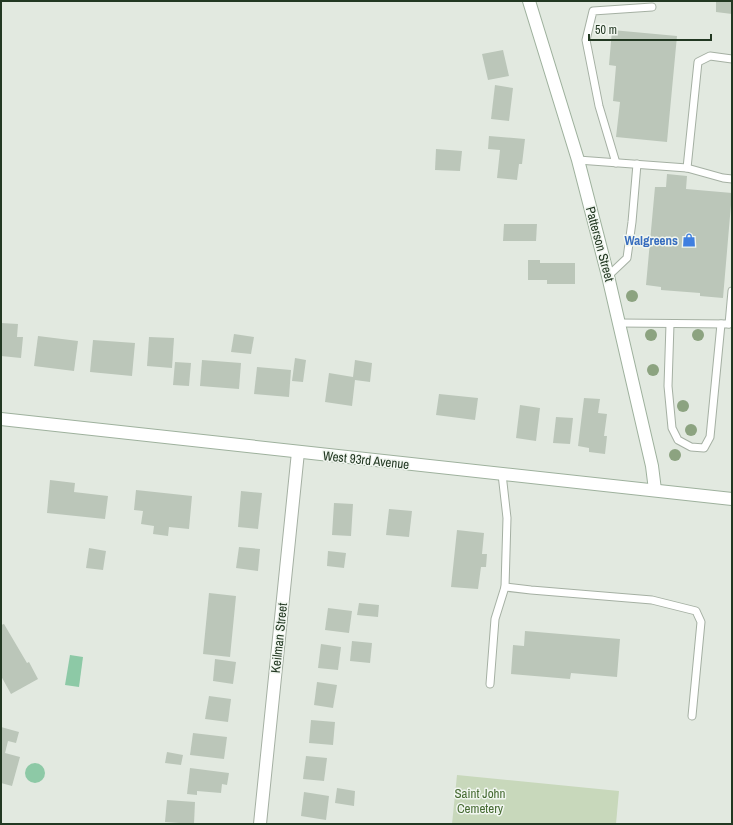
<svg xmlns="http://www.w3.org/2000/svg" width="733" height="825" font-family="'Archivo Narrow',sans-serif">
  <rect width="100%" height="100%" fill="#e2e9e0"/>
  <polygon fill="#c8d8bb" points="457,775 619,791 616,824 452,824"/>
  <g fill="#8dc9a6">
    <polygon points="70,655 83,657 79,687 65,685"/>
    <circle cx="35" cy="773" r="10"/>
  </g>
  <g fill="#bbc6b9">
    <polygon points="716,1 732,1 732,14 716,12"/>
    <polygon points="612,30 677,36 667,142 616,137 620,102 613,101 616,66 609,65"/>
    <polygon points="503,50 509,76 488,80 482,54"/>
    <polygon points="495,85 513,88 509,121 491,119"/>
    <polygon points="489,136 525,139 522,164 519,164 517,180 497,178 500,150 488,149"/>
    <polygon points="436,149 462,151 460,171 435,170"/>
    <polygon points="667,174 687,176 686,189 732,193 723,298 700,296 700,293 661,290 661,287 646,285 655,187 666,187"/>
    <polygon points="504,224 537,224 536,241 503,241"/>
    <polygon points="528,260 540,260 540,263 575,263 575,284 547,284 547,280 528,280"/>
    <polygon points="1,323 18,324 17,337 23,337 21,358 1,356"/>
    <polygon points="234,334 254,337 251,354 231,352"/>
    <polygon points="38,336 78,341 74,371 34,366"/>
    <polygon points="149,337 174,338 172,368 147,366"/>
    <polygon points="93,340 135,343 132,376 90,372"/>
    <polygon points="295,358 306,360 303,382 292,381"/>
    <polygon points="202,360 241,363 239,389 200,386"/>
    <polygon points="355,360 372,363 370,382 355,380 352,406 325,402 329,373 353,377"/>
    <polygon points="175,362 191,363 189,386 173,385"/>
    <polygon points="257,367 291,370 289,397 254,394"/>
    <polygon points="439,394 478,398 475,420 436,415"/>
    <polygon points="584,398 600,399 598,413 607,414 604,436 607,436 605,454 589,452 589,448 578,446"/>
    <polygon points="520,405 540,408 536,441 516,438"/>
    <polygon points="556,417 573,418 570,444 553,443"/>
    <polygon points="50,480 75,483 74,492 108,496 105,519 47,513"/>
    <polygon points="136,490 192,496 189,529 169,527 168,536 153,534 154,526 141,524 143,511 134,510"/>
    <polygon points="241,491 262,493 258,529 238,527"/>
    <polygon points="334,503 353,504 351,536 332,535"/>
    <polygon points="389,509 412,511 409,537 386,535"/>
    <polygon points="457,530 484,533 482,554 487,554 486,567 481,567 478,589 451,587"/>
    <polygon points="239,547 260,549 258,571 236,568"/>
    <polygon points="89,548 106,551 103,570 86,568"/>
    <polygon points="328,551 346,553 344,568 327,566"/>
    <polygon points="209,593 236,596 230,657 203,654"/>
    <polygon points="359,603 379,605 378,617 357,615"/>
    <polygon points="328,608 352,611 349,633 325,630"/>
    <polygon points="4,624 27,663 29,662 38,679 11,694 1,676 1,625"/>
    <polygon points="525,631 620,639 617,677 571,673 570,679 511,674 513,645 524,646"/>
    <polygon points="352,641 372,643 370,663 350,661"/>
    <polygon points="321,644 341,647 338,670 318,668"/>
    <polygon points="215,659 236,662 233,684 213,681"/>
    <polygon points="317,682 337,685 333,708 314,705"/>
    <polygon points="209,696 231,699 228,722 205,719"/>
    <polygon points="311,720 335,722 333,745 309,743"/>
    <polygon points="1,727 19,732 16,743 8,741 5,753 20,757 12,786 1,783"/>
    <polygon points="193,733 227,737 224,759 190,755"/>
    <polygon points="167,752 183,755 181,765 165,763"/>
    <polygon points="306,756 327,758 324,781 303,779"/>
    <polygon points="190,768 229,773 227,785 222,784 221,793 197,791 197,795 187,794"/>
    <polygon points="337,788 355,791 354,806 335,803"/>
    <polygon points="304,792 329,796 326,820 301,816"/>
    <polygon points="167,800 195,802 194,824 165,822"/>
  </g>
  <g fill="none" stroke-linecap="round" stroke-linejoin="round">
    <g stroke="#a5b0a3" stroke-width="9">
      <g id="lane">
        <polyline points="578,160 687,168 723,178 732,179"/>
        <polyline points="616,163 599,106 586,40 593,11 652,7"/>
        <polyline points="687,168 698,62 710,56 732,59"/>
        <polyline points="608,276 627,258 632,222 637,164"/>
        <polyline points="619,323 729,324 732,323"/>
        <polyline points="670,324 668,386 672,428 678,440 691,447 704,448 710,437 721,324"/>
        <polyline points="729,324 732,291"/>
        <polyline points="505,587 531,590 652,600 696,611 701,622 692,716"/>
        <polyline points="490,684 495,619 505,587 507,518 502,474"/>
      </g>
    </g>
    <g stroke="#a5b0a3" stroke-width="14">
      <polyline id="street" points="260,824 298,452"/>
    </g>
    <g stroke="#9eb19d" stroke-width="14">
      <g id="secondary">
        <polyline points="529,1 578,160 608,276 652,466 655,490"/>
        <polyline points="1,419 732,499"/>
      </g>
    </g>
    <use href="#lane" stroke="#fff" stroke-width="7"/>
    <use href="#street" stroke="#fff" stroke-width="12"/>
    <use href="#secondary" stroke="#fff" stroke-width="12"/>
  </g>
  <g fill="#8ca380">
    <circle cx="632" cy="296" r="6"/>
    <circle cx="651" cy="335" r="6"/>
    <circle cx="698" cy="335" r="6"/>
    <circle cx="653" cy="370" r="6"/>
    <circle cx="683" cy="406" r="6"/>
    <circle cx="691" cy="430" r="6"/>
    <circle cx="675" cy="455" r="6"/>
  </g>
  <defs>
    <g id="shop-bare" transform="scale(1.08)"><path d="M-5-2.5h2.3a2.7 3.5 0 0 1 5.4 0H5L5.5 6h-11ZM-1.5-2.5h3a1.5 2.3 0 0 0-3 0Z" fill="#3f7fe0" stroke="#f1f6f0" stroke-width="2.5" paint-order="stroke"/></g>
  </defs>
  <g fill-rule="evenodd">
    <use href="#shop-bare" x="689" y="240"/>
  </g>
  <g text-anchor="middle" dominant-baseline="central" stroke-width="3" stroke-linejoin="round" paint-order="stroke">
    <g font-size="13" font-weight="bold" fill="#366cbe" stroke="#f1f6f0" text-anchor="end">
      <text x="678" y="240">Walgreens</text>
    </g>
    <g font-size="13" fill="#223822" stroke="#f1f6f0">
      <text transform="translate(600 244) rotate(75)">Patterson Street</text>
      <text transform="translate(366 460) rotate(6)">West 93rd Avenue</text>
      <text transform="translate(279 638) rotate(-84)">Keilman Street</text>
    </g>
    <g font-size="13" fill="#456a31" stroke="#f1f6f0">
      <text x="480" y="793">Saint John<tspan x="480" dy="15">Cemetery</tspan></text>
    </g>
  </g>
  <rect width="733" height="825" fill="none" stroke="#223822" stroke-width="4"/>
  <path d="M589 34v6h122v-6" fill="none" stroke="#223822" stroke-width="2"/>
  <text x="595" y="34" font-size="12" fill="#223822" stroke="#f1f6f0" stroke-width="3" paint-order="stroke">50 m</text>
</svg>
